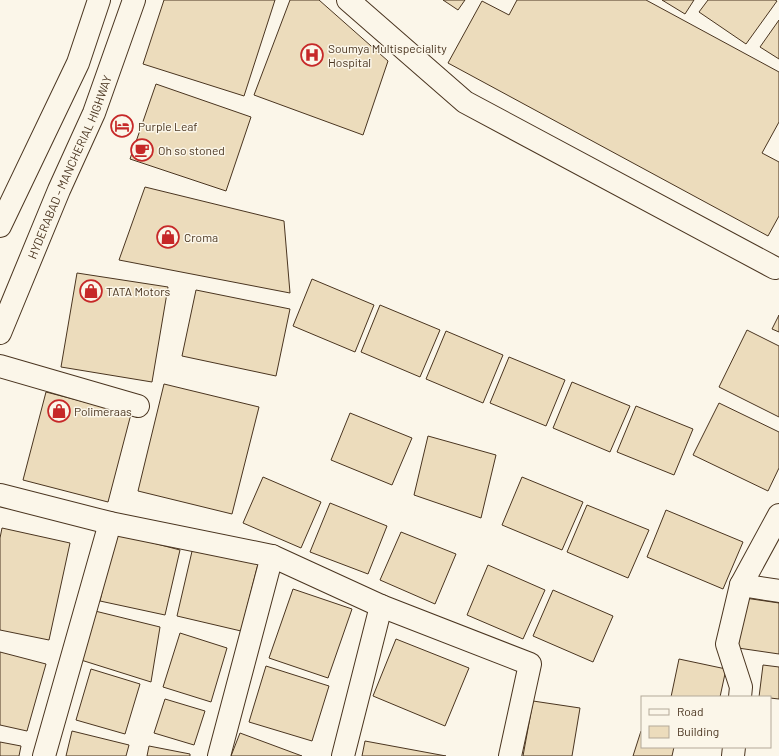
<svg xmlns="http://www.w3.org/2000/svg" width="779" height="756" font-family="Barlow,sans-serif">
  <rect width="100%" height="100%" fill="#fbf6e9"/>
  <g fill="#ecdcbc" stroke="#4a3520">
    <polygon points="164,0 275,0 244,96 143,64"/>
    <polygon points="290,0 319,0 388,61 363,135 254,95"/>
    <polygon points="443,0 465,0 458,10"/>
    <polygon points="517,0 646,0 779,72 779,122 762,153 779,162 779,216 768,236 448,63 482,1 509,15"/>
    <polygon points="662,0 694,0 685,14"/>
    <polygon points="708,0 775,0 777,1 746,44 699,12"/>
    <polygon points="779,20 779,59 760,47"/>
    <polygon points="156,84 251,117 226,191 130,159"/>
    <polygon points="145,187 284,221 290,293 119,260"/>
    <polygon points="77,273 168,287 152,382 61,367"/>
    <polygon points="312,279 374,305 355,352 293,326"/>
    <polygon points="196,290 290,309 276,376 182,356"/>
    <polygon points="380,305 440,330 420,377 361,352"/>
    <polygon points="779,315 779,332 772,329"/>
    <polygon points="747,330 779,346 779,417 719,387"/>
    <polygon points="446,331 503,355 483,403 426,379"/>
    <polygon points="509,357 565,380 546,426 490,403"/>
    <polygon points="572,382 630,406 610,452 553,428"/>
    <polygon points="164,384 259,407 232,514 138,491"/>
    <polygon points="46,392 131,414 108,502 23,480"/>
    <polygon points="719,403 779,432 779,468 768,491 693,455"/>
    <polygon points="636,406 693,429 674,475 617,452"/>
    <polygon points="350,413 412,438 392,485 331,460"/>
    <polygon points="428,436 496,455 481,518 414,495"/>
    <polygon points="263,477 321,502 301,548 243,523"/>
    <polygon points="522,477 583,502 562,550 502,525"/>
    <polygon points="330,503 387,526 368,574 310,552"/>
    <polygon points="587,505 649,530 628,578 567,552"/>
    <polygon points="666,510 743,542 723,589 647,557"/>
    <polygon points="2,528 70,543 49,640 0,630 0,538"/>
    <polygon points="401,532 456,554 435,604 380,580"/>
    <polygon points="115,533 180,550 165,615 100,601"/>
    <polygon points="193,547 258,564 241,631 177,616"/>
    <polygon points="488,565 545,590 523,639 467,615"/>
    <polygon points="293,589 352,609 328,678 269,658"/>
    <polygon points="553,590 613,616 593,662 533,636"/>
    <polygon points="745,598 779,603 779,654 738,648"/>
    <polygon points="95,611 160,627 151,682 81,660"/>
    <polygon points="180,633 227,648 211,702 163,687"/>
    <polygon points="396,639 469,668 445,726 373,696"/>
    <polygon points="0,652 46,664 27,731 0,725"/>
    <polygon points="679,659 726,669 720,697 671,697"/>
    <polygon points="763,665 779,667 779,699 770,698 770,697 759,697"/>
    <polygon points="266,666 329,686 312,741 249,722"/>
    <polygon points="91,669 140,684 125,734 76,720"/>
    <polygon points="165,699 205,711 194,745 154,733"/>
    <polygon points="533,701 580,708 572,756 523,756"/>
    <polygon points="72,731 129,745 126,756 66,756"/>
    <polygon points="641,731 642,732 642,747 674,747 672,756 633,756"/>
    <polygon points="240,733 302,756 231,756"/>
    <polygon points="365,741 446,756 362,756"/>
    <polygon points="0,742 21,746 19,756 0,756"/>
    <polygon points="149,746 190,754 190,756 147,756"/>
  </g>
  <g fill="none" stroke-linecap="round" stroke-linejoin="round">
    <g stroke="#4a3520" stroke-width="24">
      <g id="minor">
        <polyline points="348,0 465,102 775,268"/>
        <polyline points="0,366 138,406"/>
        <polyline points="0,495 110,523 272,556 381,606 530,664 510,756"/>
        <polyline points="741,585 779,591"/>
        <polyline points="740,697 741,687 727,644 741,585 779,515"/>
        <polyline points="44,756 110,523"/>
        <polyline points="219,756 272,556"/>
        <polyline points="343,756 381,606"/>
        <polyline points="733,756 734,747"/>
      </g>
    </g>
    <g stroke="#4a3520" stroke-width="24">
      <g id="major">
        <polyline points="0,226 78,63 99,0"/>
        <path id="s1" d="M0,333L59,190L94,113L134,0"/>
      </g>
    </g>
    <use href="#minor" stroke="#fbf6e9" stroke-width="22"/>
    <use href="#major" stroke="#fbf6e9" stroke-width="22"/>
  </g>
  <defs>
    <g id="hospital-ring" transform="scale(1.15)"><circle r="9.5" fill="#fbf6e9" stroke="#c62828" stroke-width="1.5"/><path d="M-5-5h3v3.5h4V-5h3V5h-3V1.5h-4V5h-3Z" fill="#c62828"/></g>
    <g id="hotel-ring" transform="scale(1.15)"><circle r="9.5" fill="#fbf6e9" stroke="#c62828" stroke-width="1.5"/><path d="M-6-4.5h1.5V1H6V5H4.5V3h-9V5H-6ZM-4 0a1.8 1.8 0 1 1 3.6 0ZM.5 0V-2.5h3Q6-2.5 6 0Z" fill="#c62828"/></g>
    <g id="cafe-ring" transform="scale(1.15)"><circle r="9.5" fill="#fbf6e9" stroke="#c62828" stroke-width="1.5"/><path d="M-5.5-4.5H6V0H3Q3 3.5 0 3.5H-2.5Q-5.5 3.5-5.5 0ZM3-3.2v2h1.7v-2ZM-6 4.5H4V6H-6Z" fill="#c62828"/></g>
    <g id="shop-ring" transform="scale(1.15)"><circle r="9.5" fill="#fbf6e9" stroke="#c62828" stroke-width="1.5"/><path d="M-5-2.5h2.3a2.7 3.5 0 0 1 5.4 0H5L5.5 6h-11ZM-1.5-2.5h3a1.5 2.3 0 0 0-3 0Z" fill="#c62828"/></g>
  </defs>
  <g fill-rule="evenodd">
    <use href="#hospital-ring" x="312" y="55"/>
    <use href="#hotel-ring" x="122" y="126"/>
    <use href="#cafe-ring" x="142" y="150"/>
    <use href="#shop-ring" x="168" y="237"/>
    <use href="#shop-ring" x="91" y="291"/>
    <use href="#shop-ring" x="59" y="411"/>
  </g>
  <g text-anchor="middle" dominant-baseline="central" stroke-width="3" stroke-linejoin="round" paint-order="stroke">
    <g font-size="12" fill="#4a3520" stroke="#fbf6e9" text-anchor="start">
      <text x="328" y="48">Soumya Multispeciality<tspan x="328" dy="14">Hospital</tspan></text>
      <text x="138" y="126">Purple Leaf</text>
      <text x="158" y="150">Oh so stoned</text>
      <text x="184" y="237">Croma</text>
      <text x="106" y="291">TATA Motors</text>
      <text x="74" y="411">Polimeraas</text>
    </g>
    <g font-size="12" fill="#4a3520" stroke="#fbf6e9">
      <text stroke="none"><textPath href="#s1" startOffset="180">HYDERABAD - MANCHERIAL HIGHWAY</textPath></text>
    </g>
  </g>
  <rect x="641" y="696" width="130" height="52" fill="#fbf6e9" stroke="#b4a999"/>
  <rect x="649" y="709" width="20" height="6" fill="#fbf6e9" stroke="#b4a999"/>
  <text x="677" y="716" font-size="12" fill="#4a3520">Road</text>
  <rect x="649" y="726" width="20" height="12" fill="#ecdcbc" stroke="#b4a999"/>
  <text x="677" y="736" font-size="12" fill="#4a3520">Building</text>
</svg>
